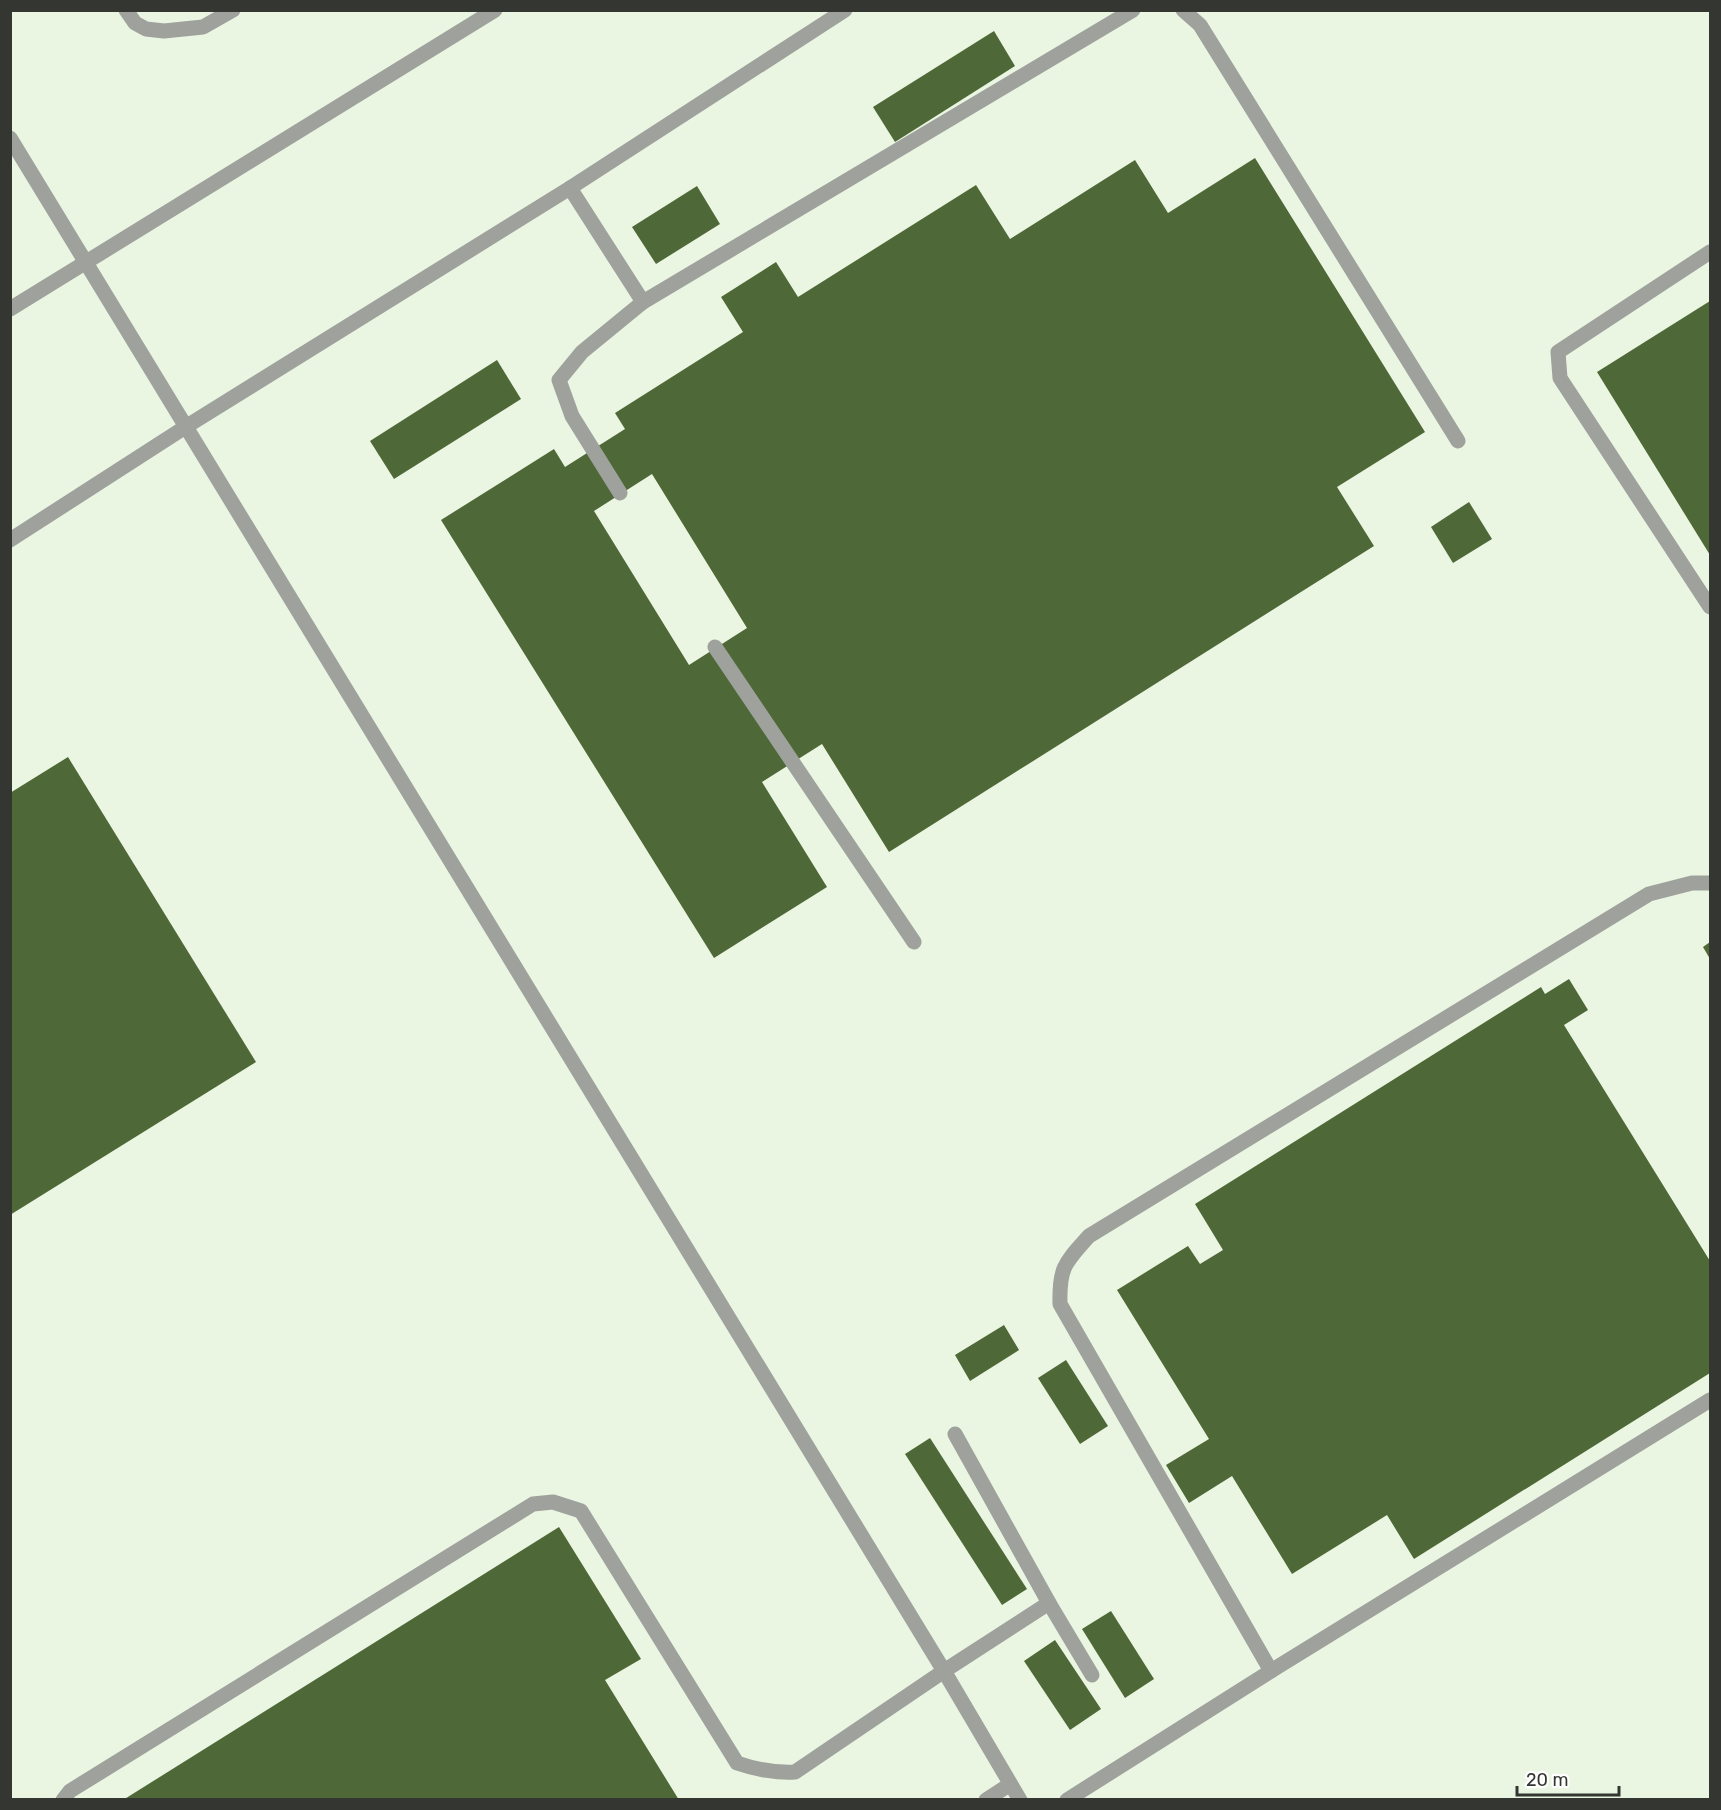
<svg xmlns="http://www.w3.org/2000/svg" width="1721" height="1810" font-family="Rubik,sans-serif">
  <rect width="100%" height="100%" fill="#f5fcf1"/>
  <rect fill="#eaf5e2" x="11" y="11" width="1699" height="1788"/>
  <g fill="#4e6937" fill-rule="evenodd">
    <polygon points="994,31 1015,66 895,142 873,107"/>
    <path d="M1255,158L1425,432L1337,487L1374,546L889,852L822,744L762,782L827,887L714,958L441,520L554,449L565,467L625,429L615,413L743,332L721,297L776,262L798,297L976,185L1010,239L1135,160L1168,213ZM652,474L747,628L689,665L594,511Z"/>
    <polygon points="697,186 720,224 656,264 632,227"/>
    <polygon points="1710,301 1710,555 1597,372"/>
    <polygon points="497,360 521,399 394,479 370,441"/>
    <polygon points="1469,502 1492,539 1453,563 1431,527"/>
    <polygon points="68,757 256,1062 10,1215 10,793"/>
    <polygon points="1710,942 1710,959 1703,947"/>
    <polygon points="1569,979 1588,1010 1564,1025 1710,1261 1710,1373 1414,1559 1387,1515 1292,1574 1232,1476 1189,1503 1166,1465 1209,1439 1117,1290 1188,1246 1200,1264 1223,1250 1195,1204 1541,987 1545,994"/>
    <polygon points="1004,1325 1019,1350 970,1381 955,1355"/>
    <polygon points="1066,1360 1108,1426 1080,1444 1038,1378"/>
    <polygon points="930,1438 1027,1589 1002,1605 905,1454"/>
    <polygon points="559,1527 641,1659 605,1680 679,1800 123,1800"/>
    <polygon points="1111,1611 1154,1679 1125,1698 1082,1629"/>
    <polygon points="1055,1640 1101,1709 1070,1730 1024,1661"/>
  </g>
  <g fill="none" stroke-linecap="round" stroke-linejoin="round">
    <g stroke="#9ea19c" stroke-width="15">
      <polyline points="126,10 135,23 146,29 164,31 203,27 233,10"/>
      <polyline points="1183,10 1200,25 1458,441"/>
      <polyline points="10,138 944,1671 1020,1800"/>
      <polyline points="570,188 643,302 1133,10"/>
      <polyline points="1710,252 1558,352 1560,378 1710,607"/>
      <polyline points="620,493 572,416 559,380 582,352 643,302"/>
      <polyline points="715,647 914,942"/>
      <polyline points="1049,1603 1092,1675"/>
      <path d="M1271,1671L1060,1304C1059,1267 1065,1263 1089,1236L1649,894L1692,883H1710"/>
      <path d="M63,1800L70,1791L533,1504L553,1502L581,1511L737,1763C757,1770 774,1773 795,1772L944,1671L1049,1603L955,1434"/>
      <polyline points="986,1800 1009,1785"/>
      <polyline points="1067,1800 1271,1671 1710,1400"/>
    </g>
    <g stroke="#9ea19c" stroke-width="15">
      <polyline points="10,309 495,10"/>
      <polyline points="10,540 187,426 570,188 845,10"/>
    </g>
  </g>
  <rect width="1721" height="1810" fill="none" stroke="#333631" stroke-width="24"/>
  <path d="M1517 1786v9h102v-9" fill="none" stroke="#333631" stroke-width="3"/>
  <text x="1526" y="1786" font-size="18" fill="#333631" stroke="#ffffff" stroke-width="4.5" paint-order="stroke">20 m</text>
</svg>
